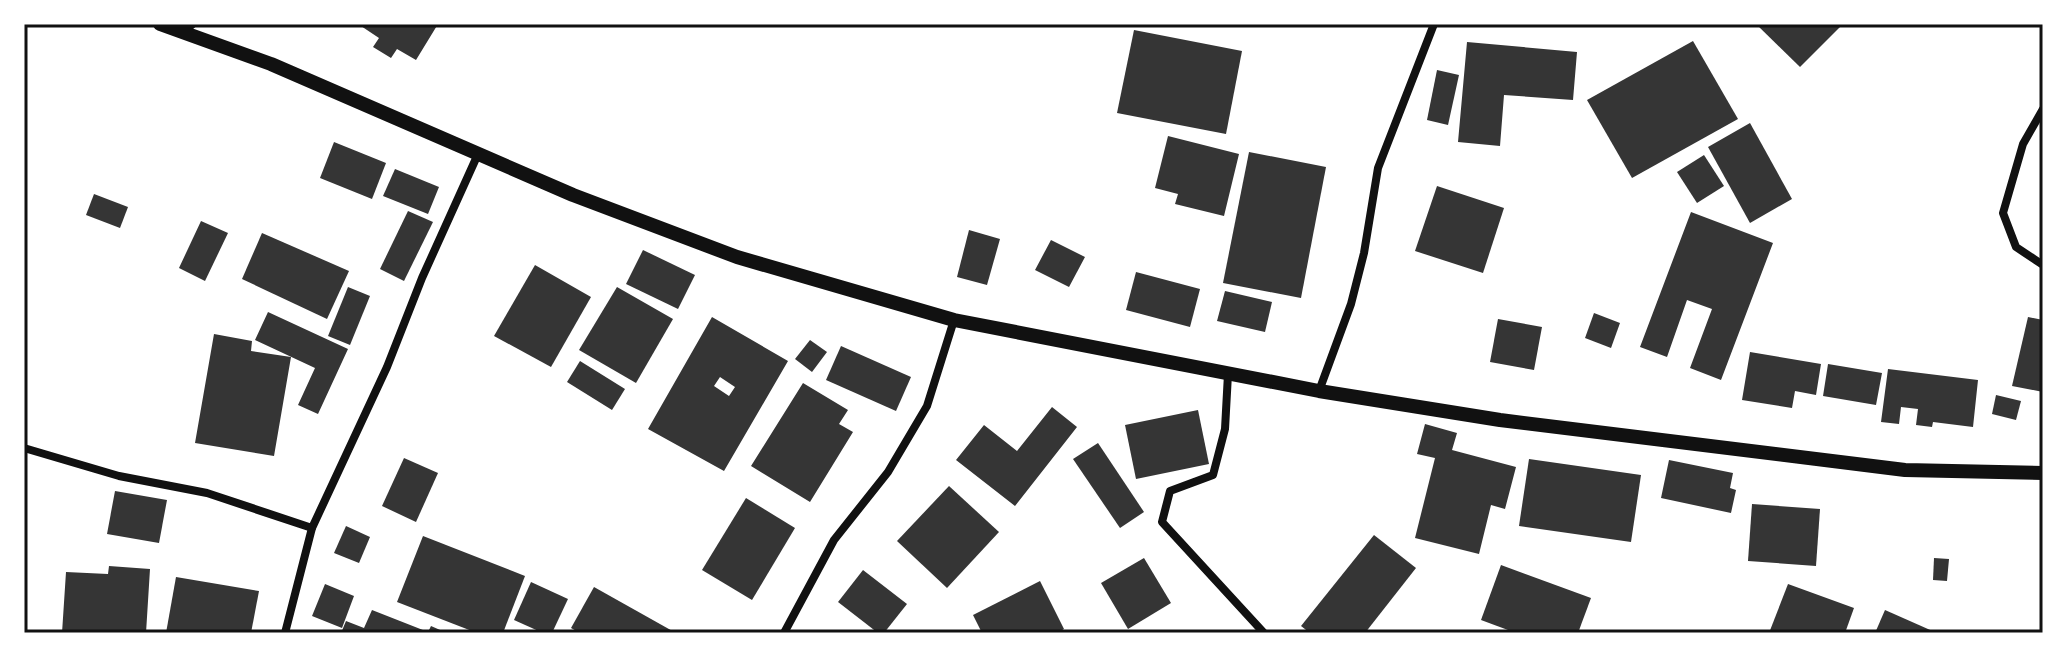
<svg xmlns="http://www.w3.org/2000/svg" width="2067" height="657" font-family="Raleway,sans-serif">
  <rect width="100%" height="100%" fill="#fff"/>
  <g fill="#353535" fill-rule="evenodd">
    <polygon points="358,24 438,24 416,60 397,49 391,58 373,47 379,38"/>
    <polygon points="1756,24 1843,24 1800,67"/>
    <polygon points="1134,30 1242,51 1226,134 1117,113"/>
    <polygon points="1693,41 1738,119 1632,178 1587,100"/>
    <polygon points="1467,42 1577,52 1573,100 1504,95 1500,146 1458,142"/>
    <polygon points="1437,70 1459,75 1448,125 1427,120"/>
    <polygon points="1750,123 1792,199 1750,223 1708,147"/>
    <polygon points="1168,136 1239,154 1224,216 1175,204 1178,194 1155,188"/>
    <polygon points="334,142 386,163 372,199 320,178"/>
    <polygon points="1249,152 1326,167 1301,298 1223,283"/>
    <polygon points="1704,155 1724,186 1697,203 1677,172"/>
    <polygon points="395,169 439,187 428,214 383,196"/>
    <polygon points="1437,186 1504,208 1483,273 1415,251"/>
    <polygon points="94,194 128,207 120,228 86,215"/>
    <polygon points="408,211 433,222 404,281 380,269"/>
    <polygon points="1691,212 1773,243 1721,380 1690,368 1712,309 1687,300 1667,357 1640,347"/>
    <polygon points="201,221 228,233 205,281 179,268"/>
    <polygon points="969,230 1000,239 987,285 957,277"/>
    <polygon points="262,233 349,271 327,319 242,279"/>
    <polygon points="1051,240 1085,257 1069,287 1035,270"/>
    <polygon points="643,250 695,275 678,309 626,284"/>
    <polygon points="535,265 591,297 551,367 494,336"/>
    <polygon points="1136,272 1200,289 1190,327 1126,310"/>
    <polygon points="348,287 370,296 350,345 328,336"/>
    <polygon points="617,287 673,319 636,383 579,350"/>
    <polygon points="1225,291 1272,302 1265,332 1217,321"/>
    <polygon points="268,312 348,349 318,414 298,405 315,368 255,340"/>
    <polygon points="1594,313 1620,323 1611,348 1585,338"/>
    <path d="M712,317L788,361L724,471L648,429ZM720,377L735,387L729,396L714,386Z"/>
    <polygon points="2028,317 2043,320 2043,392 2012,386"/>
    <polygon points="1498,319 1542,327 1534,370 1490,362"/>
    <polygon points="214,334 252,341 251,351 291,357 274,456 195,443"/>
    <polygon points="810,340 827,352 812,372 795,359"/>
    <polygon points="841,346 911,377 896,411 826,380"/>
    <polygon points="1750,352 1821,364 1816,395 1795,391 1792,408 1742,400"/>
    <polygon points="580,361 625,389 612,410 567,382"/>
    <polygon points="1828,364 1882,373 1876,405 1823,396"/>
    <polygon points="1888,369 1978,380 1973,427 1933,422 1932,427 1916,425 1918,409 1901,407 1899,424 1881,422"/>
    <polygon points="803,383 848,410 839,424 853,432 810,502 751,466"/>
    <polygon points="1996,395 2021,401 2016,420 1992,414"/>
    <polygon points="1052,407 1077,427 1015,506 956,460 984,425 1017,451"/>
    <polygon points="1198,410 1209,464 1136,479 1125,425"/>
    <polygon points="1425,424 1457,433 1452,450 1516,467 1505,509 1491,505 1479,554 1415,538 1435,458 1417,454"/>
    <polygon points="1098,443 1144,512 1120,528 1073,459"/>
    <polygon points="404,458 438,473 416,522 382,506"/>
    <polygon points="1529,459 1641,475 1631,542 1519,526"/>
    <polygon points="1669,460 1733,473 1730,488 1736,490 1731,513 1661,498"/>
    <polygon points="949,486 999,532 947,588 897,541"/>
    <polygon points="115,491 167,500 159,543 107,534"/>
    <polygon points="746,498 795,528 752,600 702,570"/>
    <polygon points="1752,504 1820,509 1816,566 1748,561"/>
    <polygon points="346,526 370,537 359,563 334,553"/>
    <polygon points="1374,535 1416,568 1365,633 1310,633 1301,626"/>
    <polygon points="423,536 525,576 503,633 477,633 397,602"/>
    <polygon points="1144,558 1171,603 1128,629 1101,583"/>
    <polygon points="1934,558 1949,559 1947,581 1933,580"/>
    <polygon points="1501,565 1591,598 1578,633 1516,633 1481,620"/>
    <polygon points="109,566 150,569 146,633 62,633 66,572 108,574"/>
    <polygon points="863,570 907,604 884,633 878,633 838,602"/>
    <polygon points="176,577 259,591 251,633 166,633"/>
    <polygon points="1040,581 1064,629 1057,633 982,633 973,615"/>
    <polygon points="531,582 568,599 552,633 543,633 514,620"/>
    <polygon points="325,584 354,596 342,628 312,616"/>
    <polygon points="1788,584 1854,608 1845,633 1769,633"/>
    <polygon points="594,587 676,633 580,633 571,628"/>
    <polygon points="372,610 428,632 431,626 447,633 341,633 346,621 364,628"/>
    <polygon points="1885,610 1937,633 1875,633"/>
  </g>
  <g fill="none" stroke-linecap="round" stroke-linejoin="round">
    <g stroke="#111" stroke-width="8">
      <polyline points="183,32 193,24"/>
      <polyline points="2043,109 2023,144 2003,213 2016,247 2043,265"/>
      <polyline points="1228,374 1225,429 1213,475 1170,491 1162,522 1264,633"/>
      <polyline points="1319,391 1351,304 1364,253 1378,168 1434,24"/>
      <polyline points="24,448 119,476 207,493 312,528"/>
      <polyline points="285,633 312,528 387,367 422,278 478,154"/>
      <polyline points="784,633 834,540 888,472 927,406 954,320"/>
    </g>
    <polyline stroke="#111" stroke-width="14" points="160,24 271,64 573,195 737,257 954,320 1319,391 1500,420 1905,470 2043,473"/>
  </g>
  <rect width="2067" height="657" fill="none" stroke="#ffffff" stroke-width="52"/>
  <rect x="26" y="26" width="2015" height="605" fill="none" stroke="#111" stroke-width="3"/>
</svg>
